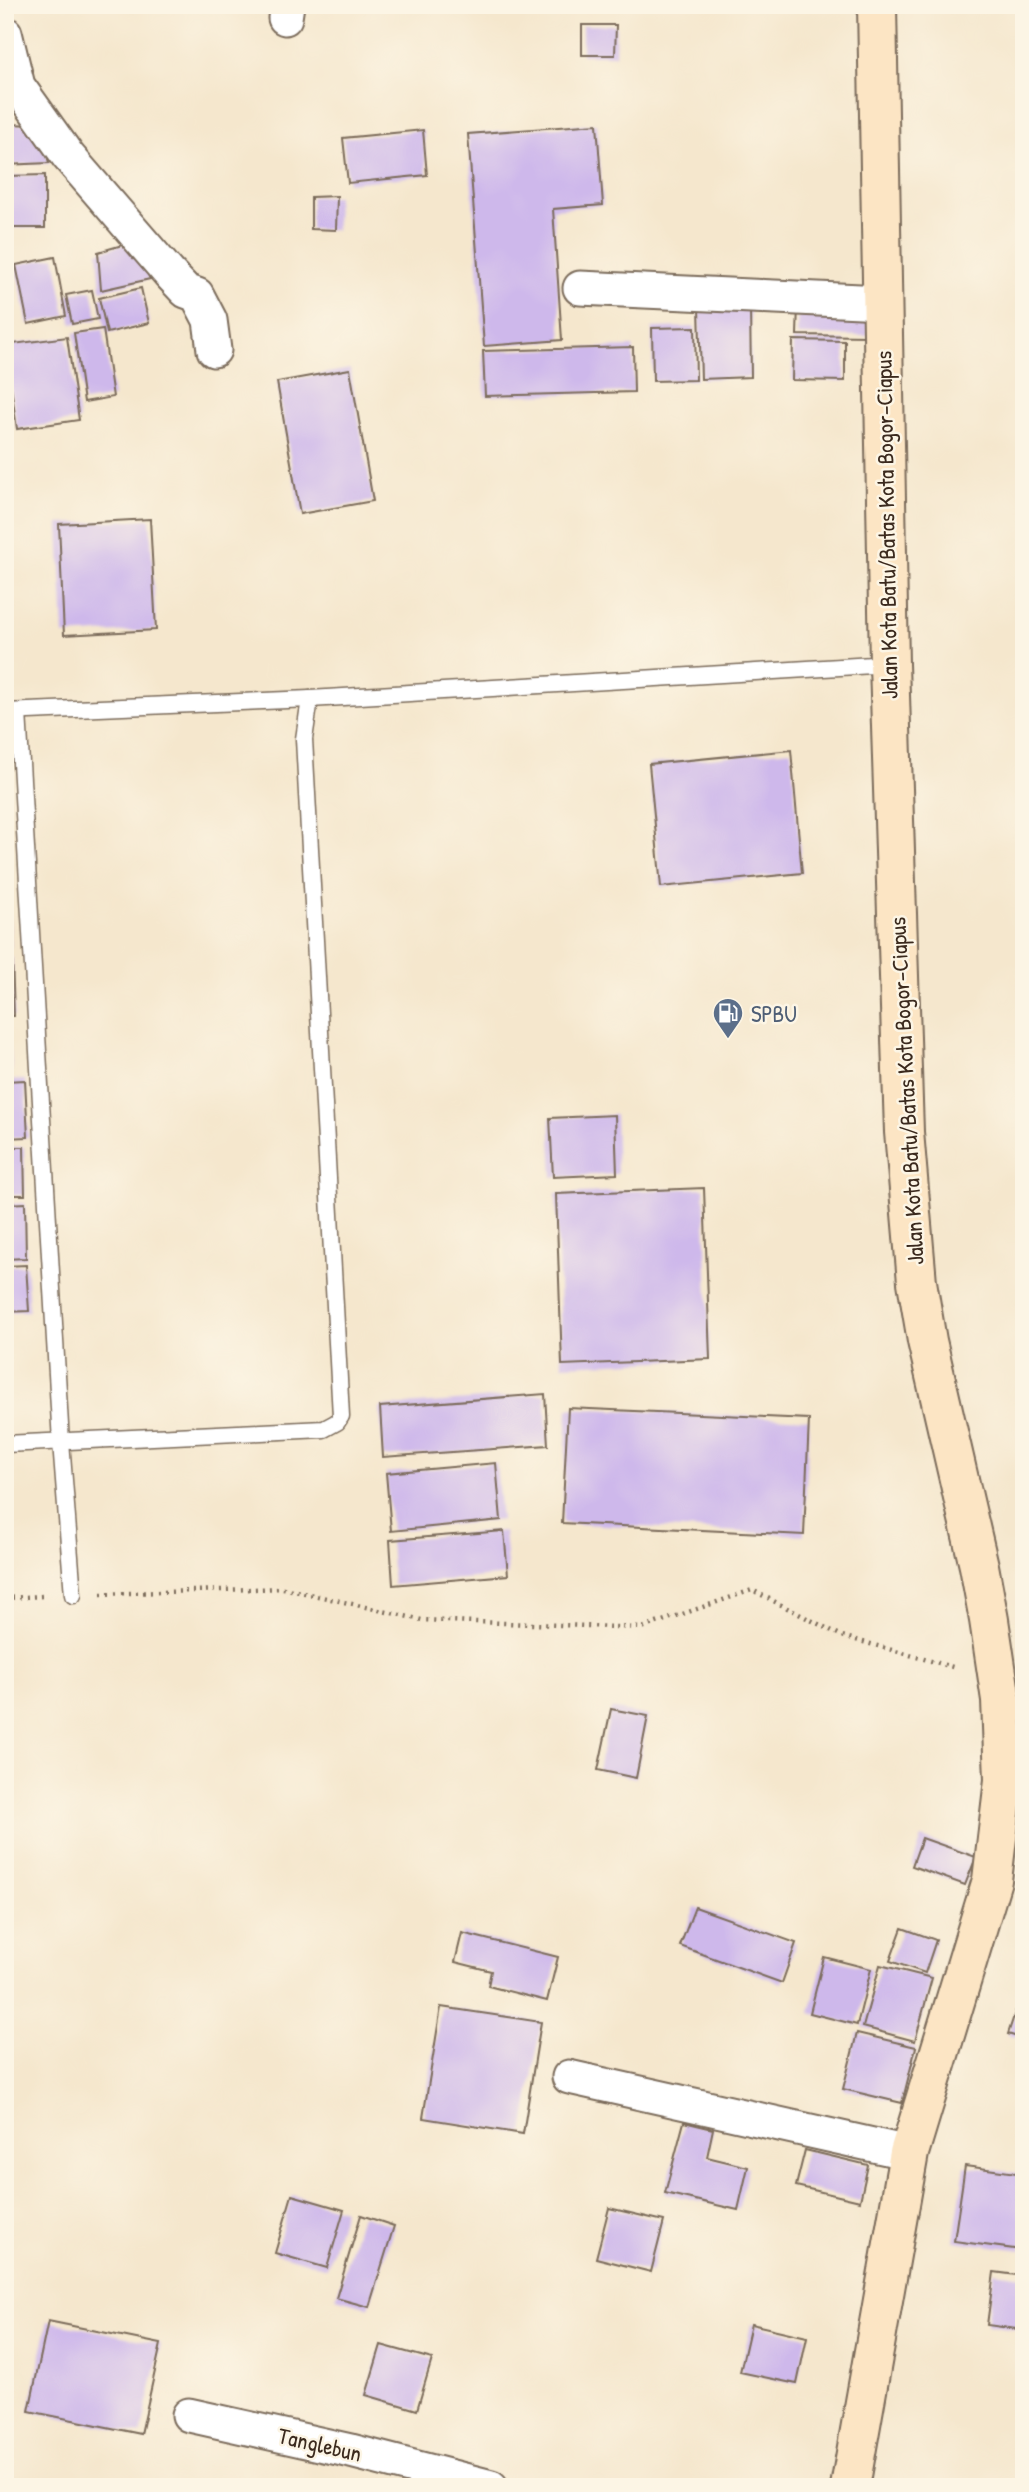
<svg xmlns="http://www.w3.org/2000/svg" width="1029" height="2492" font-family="'Patrick Hand',sans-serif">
  <rect width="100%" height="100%" fill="#fcf5e5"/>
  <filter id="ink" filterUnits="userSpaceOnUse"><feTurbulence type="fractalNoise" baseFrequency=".0143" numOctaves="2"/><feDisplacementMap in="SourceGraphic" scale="14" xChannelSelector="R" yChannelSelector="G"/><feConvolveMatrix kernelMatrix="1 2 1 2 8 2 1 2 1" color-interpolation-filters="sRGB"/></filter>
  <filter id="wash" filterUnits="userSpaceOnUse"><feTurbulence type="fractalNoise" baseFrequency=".00686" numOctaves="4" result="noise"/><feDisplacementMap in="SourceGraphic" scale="28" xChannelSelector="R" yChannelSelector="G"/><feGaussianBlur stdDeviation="1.57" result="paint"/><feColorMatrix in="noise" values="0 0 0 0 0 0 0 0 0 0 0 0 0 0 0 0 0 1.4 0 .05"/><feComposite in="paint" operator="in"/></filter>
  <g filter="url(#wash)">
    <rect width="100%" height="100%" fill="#f5e7cd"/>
    <g id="blocks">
      <g fill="#ceb8eb">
        <polygon points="161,5 260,5 260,9 161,8"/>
        <polygon points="582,25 616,25 615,55 582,55"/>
        <polygon points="5,124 39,125 49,163 5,165"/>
        <polygon points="597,124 603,205 553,209 562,340 484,346 468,134"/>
        <polygon points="423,130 427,175 348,183 343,138"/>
        <polygon points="45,175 45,228 5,228 5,176"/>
        <polygon points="337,196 336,230 311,229 311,197"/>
        <polygon points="133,242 150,279 101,290 98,252"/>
        <polygon points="55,257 66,316 28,324 16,265"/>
        <polygon points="141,288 149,323 107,333 99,298"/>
        <polygon points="92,290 98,319 72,324 66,295"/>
        <polygon points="798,305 869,306 868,336 797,335"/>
        <polygon points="750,306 751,377 701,379 699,307"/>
        <polygon points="695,327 696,380 653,381 652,328"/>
        <polygon points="103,329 113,397 84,402 74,333"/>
        <polygon points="67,337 79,420 17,429 5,345"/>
        <polygon points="793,340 845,341 845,381 792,380"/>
        <polygon points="633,347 634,392 485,396 483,351"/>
        <polygon points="350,369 373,501 300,514 277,382"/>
        <polygon points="150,519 156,630 64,635 59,524"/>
        <polygon points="791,750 802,873 661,887 649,764"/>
        <polygon points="5,893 7,893 11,947 5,947"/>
        <polygon points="5,956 12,956 14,1016 5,1016"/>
        <polygon points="5,1021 7,1021 12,1070 5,1070"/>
        <polygon points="25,1080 28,1137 5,1138 5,1081"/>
        <polygon points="615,1115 617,1174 553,1177 550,1118"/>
        <polygon points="5,1147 24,1147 25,1195 5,1195"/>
        <polygon points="704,1188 710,1359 562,1365 556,1194"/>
        <polygon points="25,1203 26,1258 5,1259 5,1204"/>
        <polygon points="26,1265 29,1311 5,1312 5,1266"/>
        <polygon points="545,1394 548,1445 383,1457 380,1407"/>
        <polygon points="568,1408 809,1419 804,1535 562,1523"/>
        <polygon points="496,1463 501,1520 391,1531 386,1473"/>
        <polygon points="504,1531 508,1575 393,1585 390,1540"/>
        <polygon points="611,1709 648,1716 636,1778 598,1770"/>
        <polygon points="922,1838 976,1857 965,1885 912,1866"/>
        <polygon points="695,1907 796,1943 782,1983 680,1946"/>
        <polygon points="902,1928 936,1940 925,1973 890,1961"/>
        <polygon points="462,1933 558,1957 547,2001 488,1986 491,1971 455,1962"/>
        <polygon points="824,1957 871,1969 857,2025 810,2013"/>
        <polygon points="880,1965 932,1978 915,2041 863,2027"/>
        <polygon points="1023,1999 1024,1999 1024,2039 1008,2034 1018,2004 1021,2005"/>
        <polygon points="441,2007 541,2022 523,2134 423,2118"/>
        <polygon points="857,2033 916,2047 902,2103 843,2089"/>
        <polygon points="684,2122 713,2129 707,2157 748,2167 738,2210 665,2193"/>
        <polygon points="805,2150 868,2165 860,2201 796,2186"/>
        <polygon points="965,2166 1024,2174 1022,2250 954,2241"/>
        <polygon points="292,2195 344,2210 327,2268 275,2253"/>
        <polygon points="609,2208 664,2221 651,2272 596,2258"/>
        <polygon points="361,2215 394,2226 369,2307 336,2298"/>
        <polygon points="994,2272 1024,2276 1024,2330 987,2325"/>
        <polygon points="48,2321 161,2344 141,2434 29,2411"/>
        <polygon points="751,2324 807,2337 797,2384 740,2372"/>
        <polygon points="381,2345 432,2359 417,2410 366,2395"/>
      </g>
    </g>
  </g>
  <g filter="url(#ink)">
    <use href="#blocks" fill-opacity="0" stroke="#7c6c5b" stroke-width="2"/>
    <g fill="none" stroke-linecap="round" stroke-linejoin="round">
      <g stroke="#7c6c5b" stroke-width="19">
        <g id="lane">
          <polyline points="5,712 310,699 889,664"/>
          <polyline points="18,712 61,1442 73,1595"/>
          <polyline points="5,1444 324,1429 337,1422 341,1416 304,739 310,699"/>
        </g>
      </g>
      <g stroke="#7c6c5b" stroke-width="37">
        <g id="street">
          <polyline points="285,18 287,5"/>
          <polyline points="5,33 18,86 68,156 169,273 186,291 197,295 210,320 214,350"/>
          <polyline points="580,288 882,302"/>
          <polyline points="569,2077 909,2153"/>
          <polyline points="189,2415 351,2451 491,2487"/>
        </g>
      </g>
      <g stroke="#7c6c5b" stroke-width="42">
        <polyline id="secondary" points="850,2487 909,2153 992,1880 1004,1780 1001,1700 989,1620 979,1566 927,1341 917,1282 904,1132 889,664 877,5"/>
      </g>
      <g stroke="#7c6c5b" stroke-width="4.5" stroke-dasharray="2 5" stroke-linecap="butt">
        <polyline points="101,1594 283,1588 422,1620 642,1628 752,1590 842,1636 956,1668"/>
        <polyline points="5,1598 44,1596"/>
      </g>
      <use href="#lane" stroke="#fff" stroke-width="16"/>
      <use href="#street" stroke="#fff" stroke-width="33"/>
      <use href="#secondary" stroke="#fce5c4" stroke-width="38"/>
    </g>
  </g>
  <defs>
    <g id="fuel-pin" transform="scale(1.575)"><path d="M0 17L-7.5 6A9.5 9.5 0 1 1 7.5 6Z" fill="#5c6f8a" stroke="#fcf5e5"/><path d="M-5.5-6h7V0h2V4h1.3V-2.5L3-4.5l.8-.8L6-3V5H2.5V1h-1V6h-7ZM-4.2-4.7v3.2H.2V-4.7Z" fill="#fff"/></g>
  </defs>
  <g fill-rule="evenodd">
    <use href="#fuel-pin" x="728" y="1013"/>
  </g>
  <g text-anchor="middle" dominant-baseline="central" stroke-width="5" stroke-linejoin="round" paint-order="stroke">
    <g font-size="23" fill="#3b2a1e" stroke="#fcf5e5">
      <text transform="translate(886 525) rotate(-91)">Jalan Kota Batu/Batas Kota Bogor–Ciapus</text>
      <text transform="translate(906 1091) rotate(-93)">Jalan Kota Batu/Batas Kota Bogor–Ciapus</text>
      <text transform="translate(320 2444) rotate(13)">Tanglebun</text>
    </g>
    <g font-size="23" fill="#4e5e75" stroke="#fcf5e5" text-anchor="start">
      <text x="751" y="1013">SPBU</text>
    </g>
  </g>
  <rect width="1029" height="2492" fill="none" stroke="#fcf5e5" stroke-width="28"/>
</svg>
